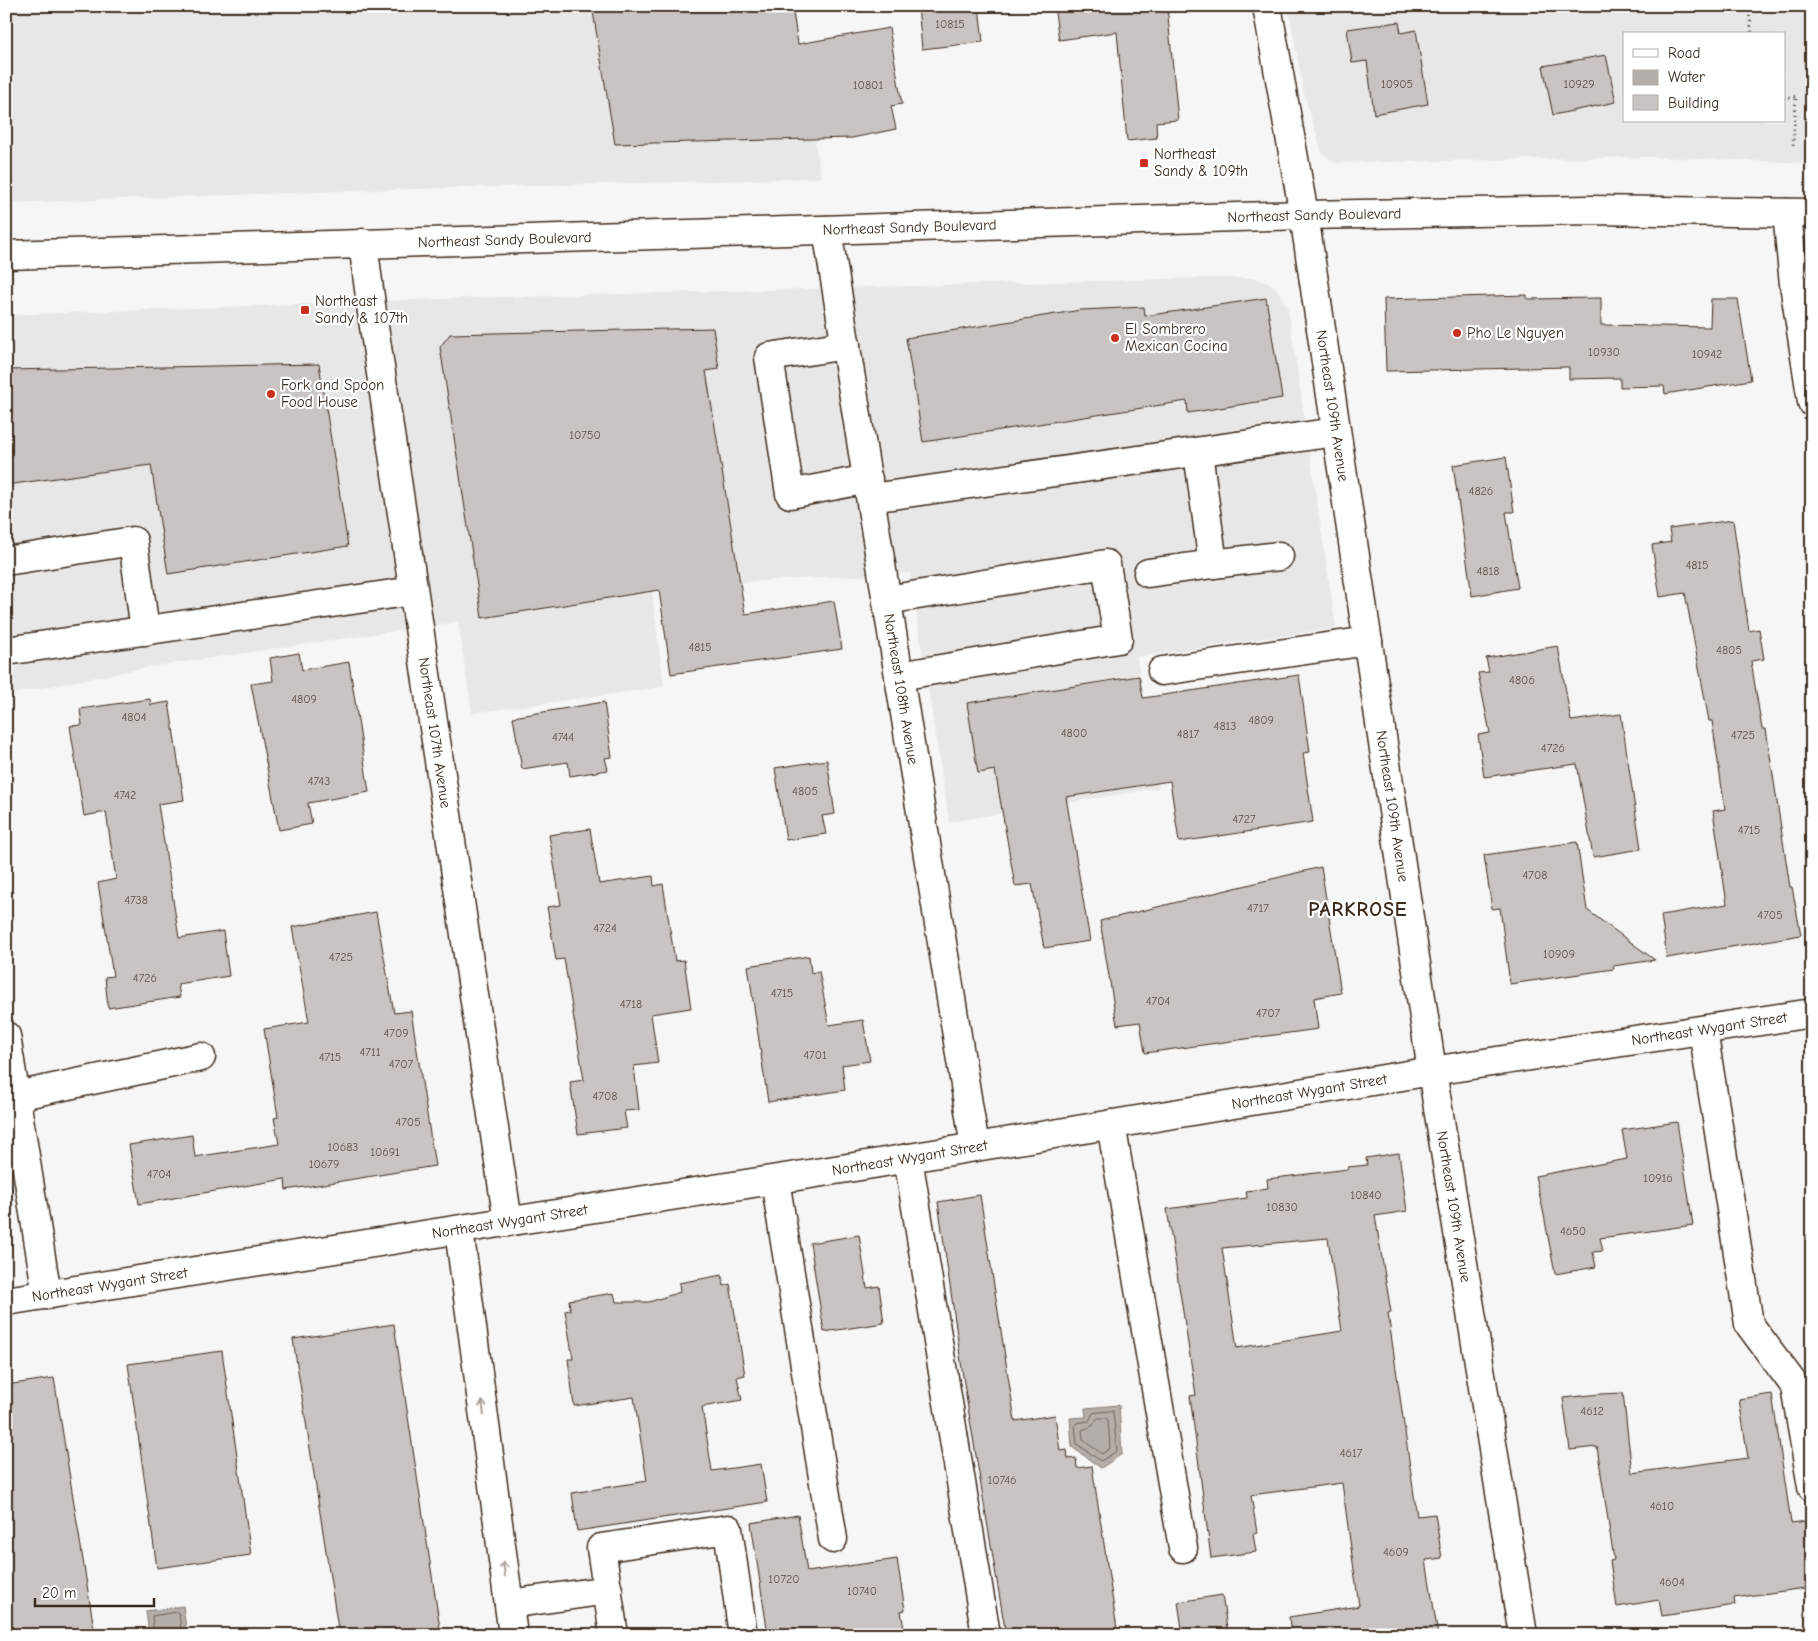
<svg xmlns="http://www.w3.org/2000/svg" width="1818" height="1641" font-family="'Comic Neue',sans-serif">
  <rect width="100%" height="100%" fill="#f7f6f6"/>
  <filter id="ink" filterUnits="userSpaceOnUse"><feTurbulence type="fractalNoise" baseFrequency=".02" numOctaves="2"/><feDisplacementMap in="SourceGraphic" scale="10" xChannelSelector="R" yChannelSelector="G"/><feConvolveMatrix kernelMatrix="1 2 1 2 8 2 1 2 1" color-interpolation-filters="sRGB"/></filter>
  <g filter="url(#ink)">
    <g fill="#e9e7e6" fill-rule="evenodd">
      <polygon points="6,6 793,6 821,178 345,191 6,203"/>
      <path d="M1288,6H1812V163L1650,157L1335,163L1322,153L1304,94ZM1624,34H1784V121H1624Z"/>
      <polygon points="1202,278 1255,278 1275,286 1288,308 1336,628 1137,657 1159,788 949,822 910,573 705,584 652,592 664,687 472,713 458,622 149,667 6,695 6,315 434,299"/>
    </g>
    <g fill="#b4aeaa" stroke="#847972">
      <polygon points="1119,1405 1122,1454 1101,1468 1072,1447 1070,1418 1086,1417 1085,1408"/>
      <polygon points="183,1606 187,1635 149,1635 146,1611"/>
    </g>
    <g fill="none" stroke-linecap="round" stroke-linejoin="round">
      <g stroke="#6b5f56" stroke-width="1">
        <polygon points="1113,1411 1117,1451 1101,1461 1077,1444 1075,1425 1077,1423 1089,1421 1093,1413"/>
        <polygon points="1098,1418 1106,1418 1108,1420 1110,1448 1102,1454 1083,1440 1082,1430 1092,1426"/>
        <polyline points="154,1635 152,1616 177,1612 179,1614 182,1635"/>
      </g>
    </g>
    <g fill="#c9c3c1" stroke="#3b2a1e" fill-rule="evenodd">
      <polygon points="592,6 792,6 798,44 889,28 902,104 891,106 896,129 852,138 615,144"/>
      <polygon points="918,6 979,6 983,42 922,49"/>
      <polygon points="1054,6 1167,6 1178,120 1156,122 1157,138 1127,141 1117,32 1059,40"/>
      <polygon points="1399,22 1401,33 1416,30 1428,104 1374,114 1367,61 1352,63 1347,29"/>
      <polygon points="1606,55 1616,102 1553,115 1543,66"/>
      <polygon points="1527,295 1527,299 1601,298 1601,325 1710,327 1711,299 1738,299 1751,380 1665,394 1664,386 1620,387 1620,378 1569,379 1569,367 1386,371 1384,299"/>
      <polygon points="1266,298 1282,398 1188,413 1187,401 923,442 906,338 1081,310 1144,307 1145,316"/>
      <polygon points="713,328 719,369 706,371 745,614 834,601 842,649 671,674 659,590 482,618 440,347 450,334"/>
      <polygon points="319,364 348,546 168,574 151,465 6,485 6,370"/>
      <polygon points="1506,457 1514,512 1506,512 1518,588 1472,596 1453,465"/>
      <polygon points="1733,520 1749,631 1759,629 1764,659 1751,661 1762,729 1766,729 1790,887 1792,887 1801,935 1667,958 1661,915 1727,904 1713,811 1725,809 1712,721 1709,721 1685,593 1660,597 1652,545 1671,542 1669,529"/>
      <polygon points="1558,646 1571,721 1621,714 1641,849 1593,857 1577,764 1484,777 1478,735 1490,733 1478,673 1489,672 1486,658"/>
      <polygon points="299,653 302,670 349,662 369,792 308,803 312,824 279,830 251,684 273,681 270,658"/>
      <polygon points="1299,675 1310,752 1303,753 1313,822 1179,842 1170,781 1066,797 1090,941 1044,948 1032,884 1015,886 995,770 978,773 967,703 1139,676 1143,698"/>
      <polygon points="150,699 151,705 169,702 184,800 158,804 179,938 223,931 229,976 178,984 180,997 108,1008 105,977 113,976 98,883 116,879 106,812 84,816 70,726 82,725 80,709"/>
      <polygon points="604,702 612,757 605,758 608,770 570,776 568,762 522,769 513,717"/>
      <polygon points="827,760 835,814 822,816 826,834 786,840 775,768"/>
      <polygon points="590,829 599,884 653,876 654,886 663,884 675,961 684,960 691,1008 651,1014 658,1063 634,1066 639,1110 624,1111 627,1128 578,1134 570,1082 584,1080 564,959 556,960 547,907 561,905 549,835"/>
      <polygon points="1577,842 1587,910 1655,960 1613,966 1614,969 1510,984 1500,908 1492,909 1484,855"/>
      <polygon points="1321,867 1341,993 1314,998 1318,1029 1145,1053 1140,1022 1117,1025 1100,921"/>
      <polygon points="376,912 394,1013 411,1011 435,1166 286,1190 285,1179 139,1204 129,1145 192,1135 195,1157 279,1144 274,1118 278,1117 264,1029 309,1022 292,927"/>
      <polygon points="809,956 811,973 819,971 829,1025 863,1020 870,1061 842,1065 845,1090 768,1102 748,966"/>
      <polygon points="1677,1122 1693,1225 1600,1238 1603,1251 1593,1252 1596,1267 1555,1274 1543,1210 1535,1176 1627,1159 1622,1130"/>
      <path d="M1399,1153L1407,1211L1375,1216L1391,1312L1388,1313L1417,1516L1435,1514L1442,1558L1426,1560L1438,1635H1291L1289,1617L1359,1606L1342,1483L1251,1495L1257,1533L1253,1534L1256,1552L1211,1558L1190,1396L1196,1395L1167,1209L1247,1198L1246,1191L1268,1188L1267,1179L1348,1169V1167L1367,1165L1366,1158ZM1328,1238L1342,1331L1237,1348L1222,1248Z"/>
      <polygon points="980,1195 1015,1421 1055,1415 1060,1451 1067,1450 1068,1459 1076,1458 1077,1468 1092,1466 1118,1635 1006,1635 965,1390 938,1202"/>
      <polygon points="859,1235 867,1288 879,1286 884,1323 824,1332 810,1243"/>
      <polygon points="722,1275 724,1286 730,1284 745,1375 737,1377 742,1400 702,1407 712,1471 761,1464 767,1502 577,1531 572,1493 647,1481 634,1397 574,1406 568,1359 573,1359 565,1311 570,1310 569,1300 614,1293 616,1302 649,1302 680,1292 679,1283"/>
      <polygon points="394,1324 441,1635 339,1635 293,1339"/>
      <polygon points="222,1351 251,1555 157,1568 128,1364"/>
      <polygon points="54,1378 95,1635 6,1635 6,1385"/>
      <polygon points="1623,1393 1632,1473 1748,1458 1739,1399 1772,1394 1791,1523 1812,1520 1812,1587 1734,1598 1735,1605 1662,1616 1659,1600 1617,1607 1610,1561 1614,1560 1597,1447 1570,1450 1563,1398 1600,1394"/>
      <polygon points="798,1515 807,1572 897,1559 905,1610 901,1611 905,1635 768,1635 751,1523"/>
      <polygon points="1222,1595 1228,1635 1183,1635 1178,1602"/>
    </g>
    <g fill="none" stroke-linecap="round" stroke-linejoin="round">
      <g stroke="#3b2a1e" stroke-width="31">
        <g id="minor">
          <path id="s1" d="M1267,6L1304,215L1432,1071L1523,1635"/>
          <polyline points="1787,213 1794,284 1812,402"/>
          <path id="s2" d="M827,230L975,1147"/>
          <path id="s3" d="M363,243L373,320L508,1222"/>
          <polyline points="846,345 769,357 790,494 868,479"/>
          <polyline points="871,498 1336,432"/>
          <polyline points="6,561 133,541 145,631"/>
          <polyline points="1213,564 1279,556"/>
          <polyline points="1148,573 1213,564 1198,452"/>
          <polyline points="887,600 1106,564 1118,639 899,676"/>
          <polyline points="6,651 413,591"/>
          <polyline points="1162,671 1368,641"/>
          <polyline points="1703,1030 1749,1324 1795,1386 1812,1487"/>
          <polyline points="6,1036 47,1295"/>
          <polyline points="16,1096 201,1057"/>
          <polyline points="1111,1124 1183,1548"/>
          <polyline points="908,1158 986,1635"/>
          <polyline points="775,1180 833,1539"/>
          <polyline points="459,1230 513,1635"/>
          <path id="s4" d="M6,1301L873,1164L1432,1071L1812,1013"/>
          <polyline points="509,1604 608,1590"/>
          <polyline points="614,1635 601,1548 728,1529 743,1635"/>
        </g>
      </g>
      <g stroke="#3b2a1e" stroke-width="31">
        <g id="major">
          <path id="s5" d="M6,255L1304,215L1589,210L1812,213"/>
        </g>
      </g>
      <g stroke="#3b2a1e" stroke-width="3" stroke-dasharray="1 4" stroke-linecap="butt">
        <polyline points="1748,6 1752,34"/>
        <polyline points="1784,98 1796,96 1793,147"/>
      </g>
      <use href="#minor" stroke="#fff" stroke-width="28"/>
      <use href="#major" stroke="#fff" stroke-width="28"/>
    </g>
    <defs><path id="oneway-shaft" d="M-6 0H5M1.5-3L5.5 0L1.5 3" fill="none" stroke-width="1.6" stroke-linecap="round" stroke-linejoin="round" transform="scale(1.25)"/></defs>
    <g stroke="#a79f9a">
      <use href="#oneway-shaft" transform="translate(483 1408) rotate(-97)"/>
      <use href="#oneway-shaft" transform="translate(504 1569) rotate(-97)"/>
    </g>
  </g>
  <g fill="#c8321e" stroke="#fff" stroke-width="2">
    <rect x="1139" y="158" width="10" height="10" rx="2.5"/>
    <rect x="300" y="305" width="10" height="10" rx="2.5"/>
    <circle cx="1457" cy="333" r="5"/>
    <circle cx="1115" cy="338" r="5"/>
    <circle cx="271" cy="394" r="5"/>
  </g>
  <g text-anchor="middle" dominant-baseline="central" stroke-width="4.5" stroke-linejoin="round" paint-order="stroke">
    <g font-size="12" fill="#5e5047">
      <text x="950" y="24">10815</text>
      <text x="1397" y="84">10905</text>
      <text x="1579" y="84">10929</text>
      <text x="868" y="85">10801</text>
      <text x="1604" y="352">10930</text>
      <text x="1707" y="354">10942</text>
      <text x="585" y="435">10750</text>
      <text x="1481" y="491">4826</text>
      <text x="1697" y="565">4815</text>
      <text x="1488" y="571">4818</text>
      <text x="700" y="647">4815</text>
      <text x="1729" y="650">4805</text>
      <text x="1522" y="680">4806</text>
      <text x="304" y="699">4809</text>
      <text x="134" y="717">4804</text>
      <text x="1261" y="720">4809</text>
      <text x="1225" y="726">4813</text>
      <text x="1074" y="733">4800</text>
      <text x="1188" y="734">4817</text>
      <text x="1743" y="735">4725</text>
      <text x="563" y="737">4744</text>
      <text x="1553" y="748">4726</text>
      <text x="319" y="781">4743</text>
      <text x="805" y="791">4805</text>
      <text x="125" y="795">4742</text>
      <text x="1244" y="819">4727</text>
      <text x="1749" y="830">4715</text>
      <text x="1535" y="875">4708</text>
      <text x="136" y="900">4738</text>
      <text x="1258" y="908">4717</text>
      <text x="1770" y="915">4705</text>
      <text x="605" y="928">4724</text>
      <text x="1559" y="954">10909</text>
      <text x="341" y="957">4725</text>
      <text x="145" y="978">4726</text>
      <text x="782" y="993">4715</text>
      <text x="1158" y="1001">4704</text>
      <text x="631" y="1004">4718</text>
      <text x="1268" y="1013">4707</text>
      <text x="396" y="1033">4709</text>
      <text x="370" y="1052">4711</text>
      <text x="815" y="1055">4701</text>
      <text x="330" y="1057">4715</text>
      <text x="401" y="1064">4707</text>
      <text x="605" y="1096">4708</text>
      <text x="408" y="1122">4705</text>
      <text x="343" y="1147">10683</text>
      <text x="385" y="1152">10691</text>
      <text x="324" y="1164">10679</text>
      <text x="159" y="1174">4704</text>
      <text x="1658" y="1178">10916</text>
      <text x="1366" y="1195">10840</text>
      <text x="1282" y="1207">10830</text>
      <text x="1573" y="1231">4650</text>
      <text x="1592" y="1411">4612</text>
      <text x="1351" y="1453">4617</text>
      <text x="1002" y="1480">10746</text>
      <text x="1662" y="1506">4610</text>
      <text x="1396" y="1552">4609</text>
      <text x="784" y="1579">10720</text>
      <text x="1672" y="1582">4604</text>
      <text x="862" y="1591">10740</text>
    </g>
    <g font-size="15" fill="#3b2a1e" stroke="#fff" text-anchor="start">
      <text x="1154" y="154">Northeast<tspan x="1154" dy="17">Sandy &amp; 109th</tspan></text>
      <text x="315" y="301">Northeast<tspan x="315" dy="17">Sandy &amp; 107th</tspan></text>
      <text x="1125" y="329">El Sombrero<tspan x="1125" dy="17">Mexican Cocina</tspan></text>
      <text x="1467" y="333">Pho Le Nguyen</text>
      <text x="281" y="385">Fork and Spoon<tspan x="281" dy="17">Food House</tspan></text>
    </g>
    <g font-size="15" fill="#3b2a1e" stroke="#fff">
      <text stroke="none"><textPath href="#s5" startOffset="1309">Northeast Sandy Boulevard</textPath></text>
      <text stroke="none"><textPath href="#s5" startOffset="904">Northeast Sandy Boulevard</textPath></text>
      <text stroke="none"><textPath href="#s5" startOffset="499">Northeast Sandy Boulevard</textPath></text>
      <text stroke="none"><textPath href="#s1" startOffset="405">Northeast 109th Avenue</textPath></text>
      <text stroke="none"><textPath href="#s2" startOffset="465">Northeast 108th Avenue</textPath></text>
      <text stroke="none"><textPath href="#s3" startOffset="495">Northeast 107th Avenue</textPath></text>
      <text stroke="none"><textPath href="#s1" startOffset="810">Northeast 109th Avenue</textPath></text>
      <text stroke="none"><textPath href="#s4" startOffset="1725">Northeast Wygant Street</textPath></text>
      <text stroke="none"><textPath href="#s4" startOffset="1320">Northeast Wygant Street</textPath></text>
      <text stroke="none"><textPath href="#s4" startOffset="915">Northeast Wygant Street</textPath></text>
      <text stroke="none"><textPath href="#s1" startOffset="1215">Northeast 109th Avenue</textPath></text>
      <text stroke="none"><textPath href="#s4" startOffset="510">Northeast Wygant Street</textPath></text>
      <text stroke="none"><textPath href="#s4" startOffset="105">Northeast Wygant Street</textPath></text>
    </g>
    <g font-size="20" font-weight="bold" letter-spacing="1" fill="#3b2a1e" stroke="#fff">
      <text x="1358" y="909">PARKROSE</text>
    </g>
  </g>
  <rect width="1818" height="1641" fill="none" stroke="#fff" stroke-width="25"/>
  <rect x="12" y="12" width="1793" height="1616" fill="none" stroke="#3b2a1e" stroke-width="2" filter="url(#ink)"/>
  <rect x="1623" y="32" width="162" height="90" fill="#ffffff" stroke="#b1aaa5"/>
  <rect x="1633" y="49" width="25" height="8" fill="#ffffff" stroke="#b1aaa5"/>
  <text x="1668" y="58" font-size="15" fill="#3b2a1e">Road</text>
  <rect x="1633" y="70" width="25" height="15" fill="#b4aeaa" stroke="#b1aaa5"/>
  <text x="1668" y="82" font-size="15" fill="#3b2a1e">Water</text>
  <rect x="1633" y="95" width="25" height="15" fill="#c9c3c1" stroke="#b1aaa5"/>
  <text x="1668" y="108" font-size="15" fill="#3b2a1e">Building</text>
  <path d="M35 1598v8h119v-8" fill="none" stroke="#3b2a1e" stroke-width="2.5"/>
  <text x="42" y="1598" font-size="15" fill="#3b2a1e" stroke="#ffffff" stroke-width="4" paint-order="stroke">20 m</text>
</svg>
